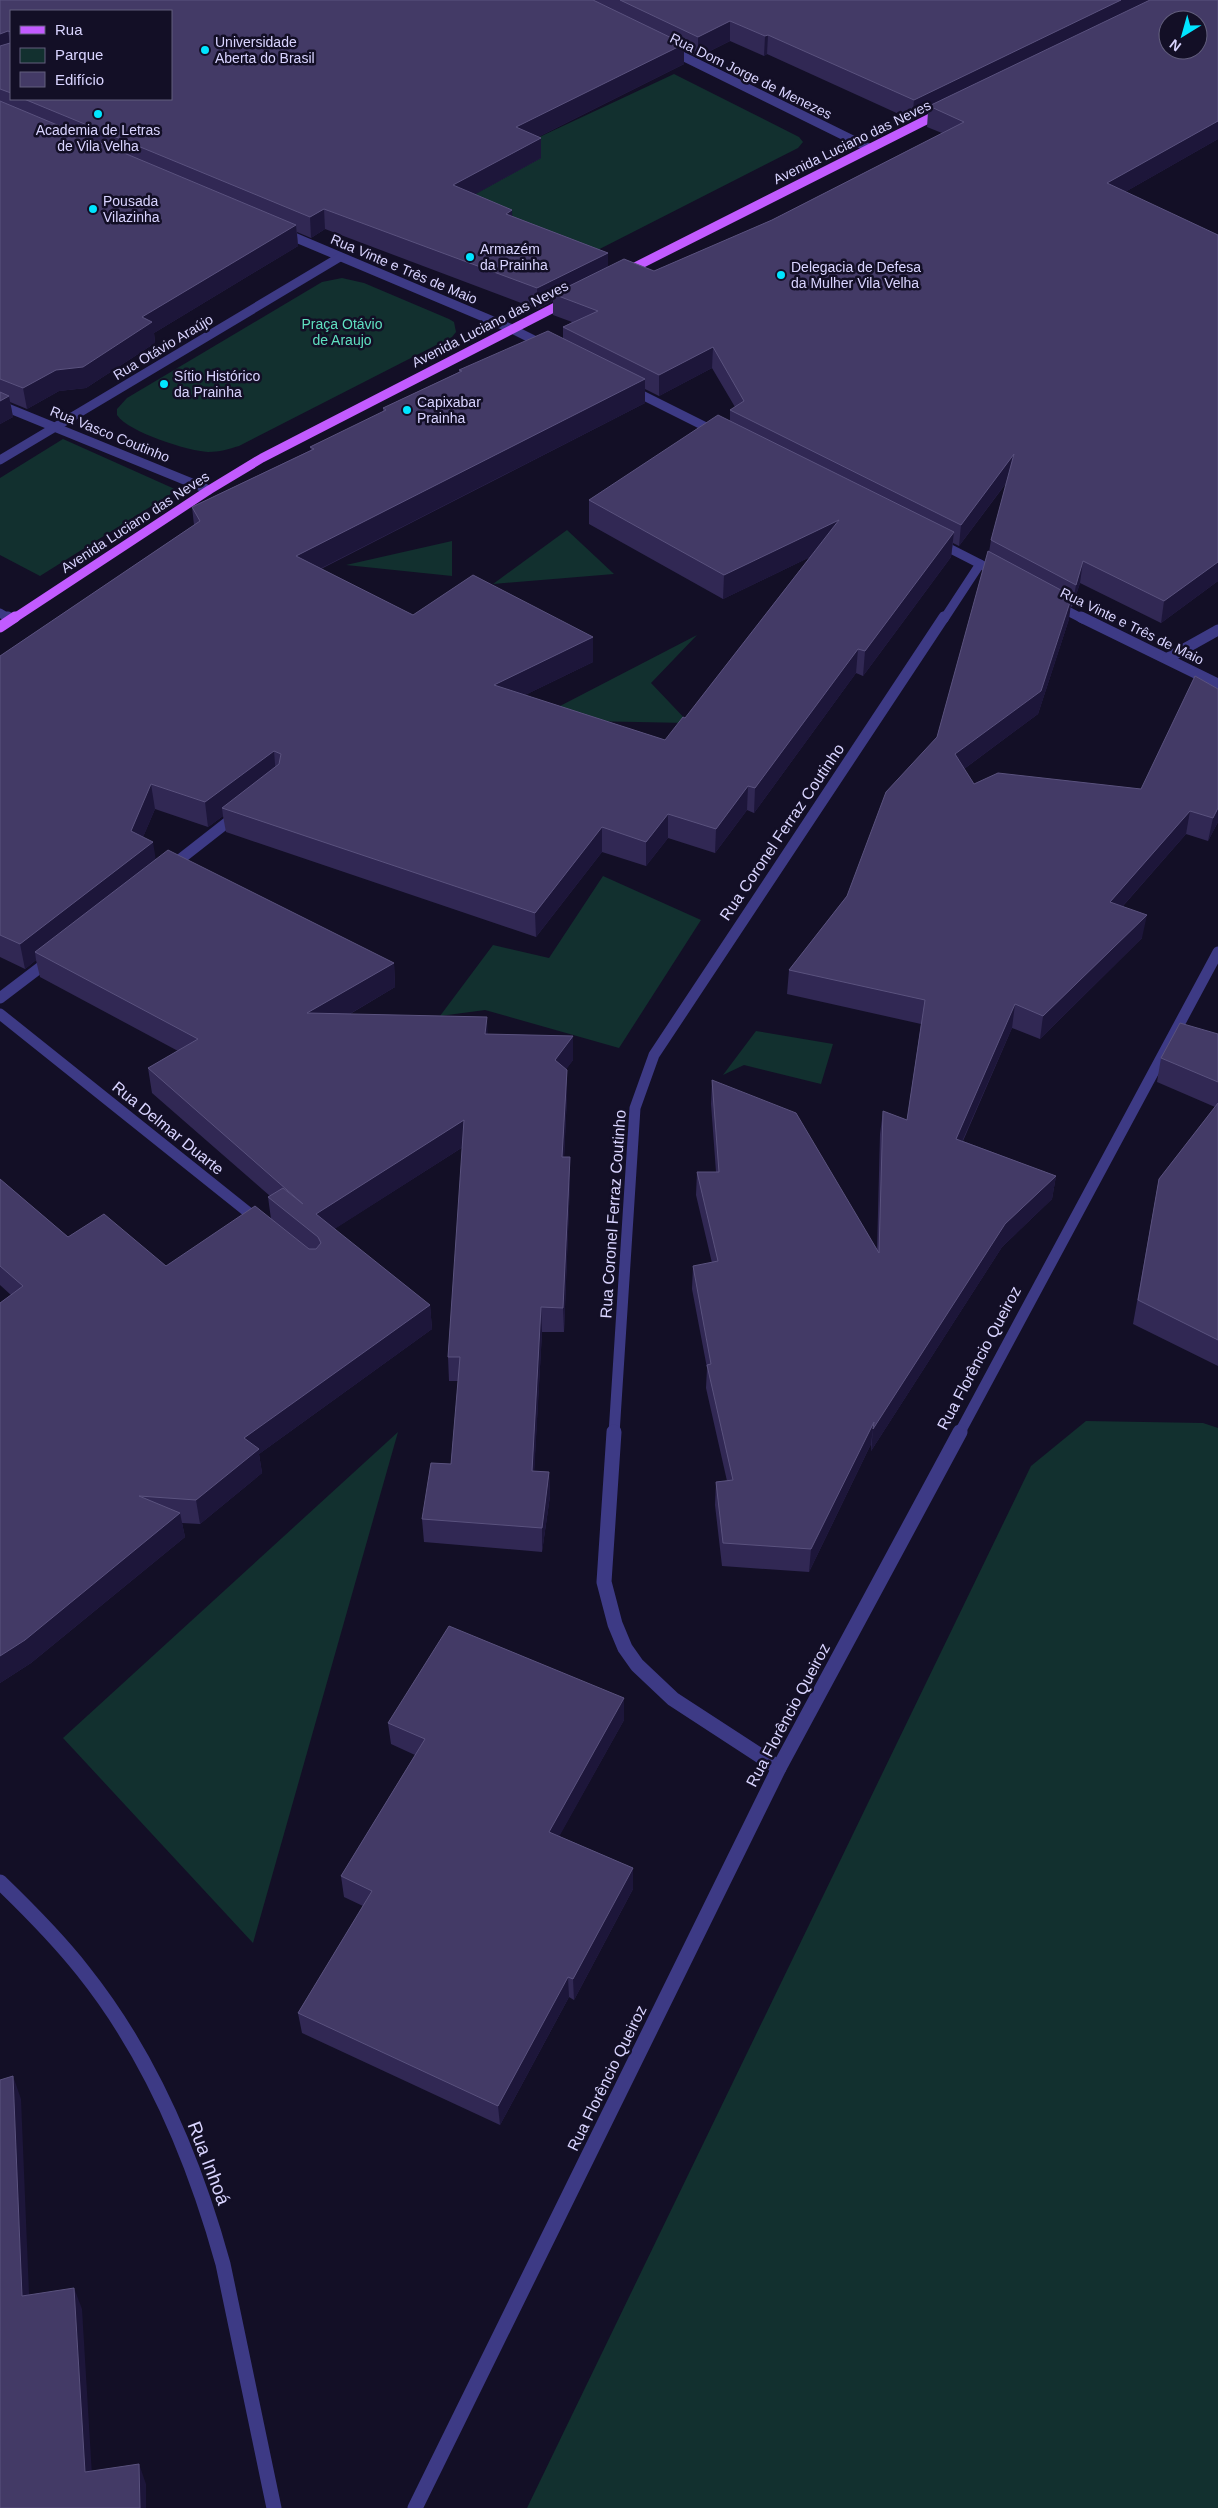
<svg xmlns="http://www.w3.org/2000/svg" width="1218" height="2508" font-family="Helvetica,sans-serif">
  <rect width="100%" height="100%" fill="#130f26"/>
  <g fill="#12302f">
    <polygon points="674,74 799,137 803,142 798,148 580,259 468,198 541,158 516,148"/>
    <path d="M342,278L364,283L449,319L454,322L456,332L452,337L239,446C229,449 219,452 208,452C188,451 128,432 117,415V409L127,398L322,282Z"/>
    <polygon points="63,439 177,490 40,576 0,555 0,478"/>
    <polygon points="567,530 614,574 493,584"/>
    <polygon points="452,541 452,576 346,565"/>
    <polygon points="697,635 651,683 689,723 533,720"/>
    <polygon points="603,876 701,920 619,1048 485,1010 440,1016 493,945 549,958"/>
    <polygon points="756,1031 833,1044 821,1084 744,1065 723,1075"/>
    <polygon points="1086,1421 1203,1423 1218,1428 1218,2508 527,2508 1031,1466"/>
    <polygon points="398,1432 253,1943 63,1738"/>
  </g>
  <g fill="none" stroke-linecap="round" stroke-linejoin="round">
    <g stroke="#3d3a85" stroke-width="9">
      <polyline points="670,50 869,148"/>
      <polyline points="282,232 512,329 546,346"/>
      <polyline points="630,389 718,433"/>
      <polyline points="0,405 209,490"/>
      <polyline points="0,460 340,257"/>
      <polyline points="937,542 986,567"/>
      <polyline points="1054,604 1083,619"/>
      <polyline points="0,613 10,619"/>
      <polyline points="944,619 980,564"/>
    </g>
    <g stroke="#3d3a85" stroke-width="11">
      <polyline points="8,617 11,619"/>
      <polyline points="1081,617 1218,684"/>
      <polyline points="1168,658 1218,630"/>
      <polyline points="169,868 238,814"/>
      <polyline points="0,998 50,960"/>
      <polyline points="0,1014 259,1221"/>
      <polyline points="614,1434 635,1108 654,1055 944,617"/>
      <polyline points="959,1434 1218,952"/>
    </g>
    <g stroke="#3d3a85" stroke-width="15">
      <polyline points="614,1432 604,1582 615,1624 625,1648 637,1665 673,1699 779,1768"/>
      <path d="M0,1882C29,1910 58,1939 83,1971C151,2056 194,2159 223,2264L274,2508"/>
      <polyline points="415,2508 779,1768 960,1432"/>
    </g>
    <g stroke="#c25bff" stroke-width="9">
      <polyline points="625,272 942,112"/>
      <polyline points="13,619 209,490 262,458 567,301"/>
    </g>
    <polyline stroke="#c25bff" stroke-width="11" points="0,627 15,617"/>
  </g>
  <g fill="#312854" fill-rule="evenodd">
    <path d="M0,0H1218V139L1125,192L1218,581L1161,623L1080,583L1072,607L1070,606L1069,619L1038,714L964,769L974,784L1141,789L1218,689V822L1208,841L1186,834L1123,906L1142,938L1040,1039L1012,1028L963,1141L1056,1176L1052,1199L1002,1247L871,1451V1444L809,1572L722,1566L715,1505L716,1482L727,1481L706,1388L707,1368L692,1289L693,1266L712,1263L696,1195L697,1172H716L711,1104L712,1080L877,1251L880,1134L883,1111L907,1120L921,1024L787,994L789,970L847,896L937,737L989,552L991,540L1007,482L959,546L953,543L951,557L863,676L856,673L754,813L747,810L715,853L668,838L646,866L602,852L536,937L226,832L223,816L208,827L155,809L143,837L155,859L394,963L395,987L350,1014L488,1034L573,1036V1060L566,1069L567,1070V1095L564,1157H570V1182L564,1332H542L534,1471L549,1472L550,1496L542,1552L424,1542L422,1519L451,1464L458,1381H449L448,1357L463,1147L334,1229L430,1305L432,1329L259,1454L262,1473L200,1524L182,1523L185,1537L31,1663L0,1683V1303L11,1295L0,1285V1179L68,1237L166,1266L271,1219L268,1197L270,1196L152,1093L148,1068L178,1051L40,977L36,960L25,969L0,957V656L194,525L192,507L311,450L310,447L383,412V408L459,372V370L563,338V327L572,322L553,315V301L537,309L325,229L311,238L297,232L298,246L154,333L155,343L86,388L59,391L27,409L10,402L13,417L0,424ZM11,11L171,99H11ZM730,41L764,56L767,54L912,120L928,112L927,127L942,133L772,220L654,271L608,267V253L512,216V210L475,194L541,158V138L538,137L684,64V51L698,57ZM712,368L735,407L730,410V421L589,500V524L723,599L810,557L685,718L665,740L525,695L593,662V637L413,615L321,569L645,403V389L659,396Z"/>
    <polygon points="1218,1034 1218,1366 1133,1324 1159,1179 1215,1107 1157,1082 1161,1058"/>
    <polygon points="624,1720 559,1836 633,1868 633,1889 574,2000 569,1997 500,2125 302,2033 298,2013 363,1906 344,1897 341,1876 415,1755 391,1744 388,1723"/>
  </g>
  <g fill="#1d163a">
    <polygon points="1121,0 1159,0 929,106 928,112 912,120 914,100"/>
    <polygon points="730,21 730,41 698,57 698,37"/>
    <polygon points="8,31 11,49 0,55 0,34"/>
    <polygon points="768,35 767,54 764,56 765,36"/>
    <polygon points="684,44 684,64 516,148 516,127"/>
    <polygon points="1218,121 1218,139 1104,204 1107,183"/>
    <polygon points="541,138 541,158 454,206 453,185"/>
    <polygon points="324,209 325,229 311,238 310,217"/>
    <polygon points="512,210 513,230 506,214"/>
    <polygon points="296,225 298,246 154,333 155,343 86,388 59,391 27,409 23,388"/>
    <polygon points="608,253 608,273 553,294 553,301 537,309 537,288"/>
    <polygon points="713,347 712,368 659,396 659,375"/>
    <polygon points="645,379 645,403 298,580 296,556"/>
    <polygon points="9,396 13,417 0,424 0,401"/>
    <polygon points="1014,454 1012,475 959,546 961,525"/>
    <polygon points="839,520 837,544 723,599 724,575"/>
    <polygon points="954,532 951,557 863,676 865,651"/>
    <polygon points="1083,561 1080,583 1072,607 1076,585"/>
    <polygon points="1218,562 1218,581 1161,623 1164,601"/>
    <polygon points="1072,596 1069,619 1038,714 953,777 955,754"/>
    <polygon points="593,637 593,662 494,710 494,685"/>
    <polygon points="858,649 856,673 754,813 755,788"/>
    <polygon points="274,751 276,776 222,808 223,816 208,827 205,802"/>
    <polygon points="151,784 155,809 135,856 131,831"/>
    <polygon points="748,786 747,810 715,853 716,829"/>
    <polygon points="1218,808 1218,822 1208,841 1213,818"/>
    <polygon points="1190,811 1186,834 1106,925 1110,902"/>
    <polygon points="668,814 668,838 646,866 646,842"/>
    <polygon points="602,827 602,852 536,937 535,913"/>
    <polygon points="153,842 157,867 35,952 36,960 25,969 20,944"/>
    <polygon points="1147,915 1142,938 1040,1039 1043,1016"/>
    <polygon points="394,963 395,987 309,1038 307,1013"/>
    <polygon points="1015,1004 1012,1028 953,1162 956,1139"/>
    <polygon points="487,1017 488,1041 485,1034"/>
    <polygon points="573,1036 573,1060 555,1085 555,1060"/>
    <polygon points="567,1070 567,1095 563,1182 562,1157"/>
    <polygon points="464,1120 466,1145 319,1239 316,1214"/>
    <polygon points="570,1157 570,1182 564,1332 563,1308"/>
    <polygon points="1056,1176 1052,1199 1002,1247 871,1451 873,1429 1005,1224"/>
    <polygon points="430,1305 432,1329 259,1454 262,1473 200,1524 196,1500 244,1438"/>
    <polygon points="541,1307 542,1332 533,1495 532,1471"/>
    <polygon points="874,1422 871,1444 809,1572 811,1549"/>
    <polygon points="549,1472 550,1496 542,1552 542,1528"/>
    <polygon points="180,1513 185,1537 31,1663 0,1683 0,1656"/>
    <polygon points="624,1698 624,1720 550,1853 549,1832"/>
    <polygon points="633,1868 633,1889 574,2000 573,1979"/>
    <polygon points="568,1977 569,1997 500,2125 498,2106"/>
    <polygon points="13,2076 21,2099 30,2318 22,2296"/>
    <polygon points="74,2288 82,2309 93,2492 85,2472"/>
    <polygon points="139,2464 146,2484 146,2508 140,2508"/>
  </g>
  <g fill="#433a66" stroke="#5a527e" fill-rule="evenodd">
    <polygon points="0,0 593,0 684,44 516,127 541,138 453,185 512,210 506,214 608,253 537,288 324,209 310,217 24,99 171,99 171,11 11,11 11,32 8,31 0,34"/>
    <polygon points="620,0 1121,0 914,100 768,35 765,36 730,21 698,37"/>
    <path d="M1150,0H1218V121L1107,183L1218,235V562L1164,601L1083,561L1076,585L991,540L1014,454L961,525L730,410L744,401L713,347L659,375L563,327L598,311L553,294L624,259L654,271L772,220L964,122L929,106ZM1168,20H1198V50H1168Z"/>
    <polygon points="11,42 11,93 0,89 0,46 10,43"/>
    <polygon points="0,101 296,225 142,317 152,322 83,367 56,370 23,388 0,379"/>
    <polygon points="548,331 645,379 296,556 413,615 473,575 593,637 494,685 665,740 683,717 685,718 839,520 724,575 589,500 718,415 954,532 865,651 858,649 755,788 748,786 716,829 668,814 646,842 602,827 535,913 222,808 279,764 281,754 274,751 205,802 151,784 131,831 153,842 20,944 0,935 0,656 200,521 192,507 314,449 310,447 386,410 383,408 462,371 459,370"/>
    <polygon points="0,392 9,396 0,401"/>
    <polygon points="988,551 1072,596 1041,691 955,754 974,784 998,773 1141,789 1195,676 1218,689 1218,808 1213,818 1190,811 1110,902 1147,915 1043,1016 1015,1004 956,1139 1056,1176 1005,1224 873,1429 874,1422 811,1549 723,1543 716,1482 733,1480 707,1365 711,1364 693,1266 718,1261 697,1172 719,1172 712,1080 796,1113 879,1253 883,1111 907,1120 925,1000 789,970 847,896 886,792 937,737"/>
    <polygon points="168,850 394,963 307,1013 487,1017 485,1034 573,1036 555,1060 567,1070 562,1157 570,1157 563,1308 541,1307 532,1471 549,1472 542,1528 422,1519 431,1463 451,1464 460,1357 448,1357 464,1120 316,1214 430,1305 244,1438 259,1449 196,1500 139,1496 180,1513 25,1640 0,1656 0,1303 23,1286 0,1266 0,1179 68,1237 104,1214 166,1266 255,1206 309,1249 316,1249 321,1243 318,1237 268,1197 283,1188 303,1204 148,1068 198,1039 35,952"/>
    <polygon points="1180,1023 1218,1034 1218,1082 1161,1058"/>
    <polygon points="1218,1103 1218,1340 1138,1300 1159,1179"/>
    <polygon points="449,1626 624,1698 549,1832 633,1868 573,1979 568,1977 498,2106 298,2013 372,1891 341,1876 425,1739 388,1723"/>
    <polygon points="13,2076 22,2296 74,2288 85,2472 139,2464 140,2508 0,2508 0,2080"/>
  </g>
  <g fill="#00e5ff" stroke="#130f26" stroke-width="2">
    <circle cx="205" cy="50" r="5"/>
    <circle cx="98" cy="114" r="5"/>
    <circle cx="93" cy="209" r="5"/>
    <circle cx="470" cy="257" r="5"/>
    <circle cx="781" cy="275" r="5"/>
    <circle cx="164" cy="384" r="5"/>
    <circle cx="407" cy="410" r="5"/>
  </g>
  <g text-anchor="middle" dominant-baseline="central" stroke-width="5" stroke-linejoin="round" paint-order="stroke">
    <g font-size="14" fill="#d9d4ff" stroke="#130f26" text-anchor="start">
      <text x="215" y="42">Universidade<tspan x="215" dy="16">Aberta do Brasil</tspan></text>
      <text x="98" y="130" text-anchor="middle">Academia de Letras<tspan x="98" dy="16">de Vila Velha</tspan></text>
      <text x="103" y="201">Pousada<tspan x="103" dy="16">Vilazinha</tspan></text>
      <text x="480" y="249">Armazém<tspan x="480" dy="16">da Prainha</tspan></text>
      <text x="791" y="267">Delegacia de Defesa<tspan x="791" dy="16">da Mulher Vila Velha</tspan></text>
      <text x="174" y="376">Sítio Histórico<tspan x="174" dy="16">da Prainha</tspan></text>
      <text x="417" y="402">Capixabar<tspan x="417" dy="16">Prainha</tspan></text>
    </g>
    <g font-size="14" fill="#d9d4ff" stroke="#130f26">
      <text transform="translate(751 76) rotate(26)">Rua Dom Jorge de Menezes</text>
      <text transform="translate(852 142) rotate(-26)">Avenida Luciano das Neves</text>
      <text transform="translate(404 269) rotate(23)">Rua Vinte e Três de Maio</text>
      <text transform="translate(490 324) rotate(-27)">Avenida Luciano das Neves</text>
      <text transform="translate(163 347) rotate(-31)">Rua Otávio Araújo</text>
      <text transform="translate(110 434) rotate(22)">Rua Vasco Coutinho</text>
      <text transform="translate(135 522) rotate(-33)">Avenida Luciano das Neves</text>
      <text transform="translate(1132 626) rotate(26)">Rua Vinte e Três de Maio</text>
    </g>
    <g font-size="14" fill="#5fe0c0" stroke="#130f26">
      <text x="342" y="324">Praça Otávio<tspan x="342" dy="16">de Araujo</tspan></text>
    </g>
    <g font-size="16" fill="#d9d4ff" stroke="#130f26">
      <text transform="translate(782 832) rotate(-56)">Rua Coronel Ferraz Coutinho</text>
      <text transform="translate(168 1128) rotate(39)">Rua Delmar Duarte</text>
      <text transform="translate(613 1214) rotate(-86)">Rua Coronel Ferraz Coutinho</text>
      <text transform="translate(979 1358) rotate(-62)">Rua Florêncio Queiroz</text>
      <text transform="translate(788 1715) rotate(-62)">Rua Florêncio Queiroz</text>
      <text transform="translate(607 2078) rotate(-64)">Rua Florêncio Queiroz</text>
    </g>
    <g font-size="19" fill="#d9d4ff" stroke="#130f26">
      <text transform="translate(209 2163) rotate(69)">Rua Inhoá</text>
    </g>
  </g>
  <rect x="10" y="10" width="162" height="90" fill="#130f26" stroke="#625e7d"/>
  <rect x="20" y="26" width="25" height="8" fill="#c25bff" stroke="#625e7d"/>
  <text x="55" y="35" font-size="15" fill="#d9d4ff">Rua</text>
  <rect x="20" y="48" width="25" height="15" fill="#12302f" stroke="#625e7d"/>
  <text x="55" y="60" font-size="15" fill="#d9d4ff">Parque</text>
  <rect x="20" y="72" width="25" height="15" fill="#433a66" stroke="#625e7d"/>
  <text x="55" y="85" font-size="15" fill="#d9d4ff">Edifício</text>
  <g transform="translate(1183 35) rotate(217)"><circle r="24" fill="#130f26" stroke="#625e7d"/>
  <path d="M0-4L9 19L0 12L-9 19Z" fill="#00e5ff"/>
  <text y="-8" font-size="14" font-weight="bold" text-anchor="middle" fill="#d9d4ff">N</text>
  </g>
</svg>
